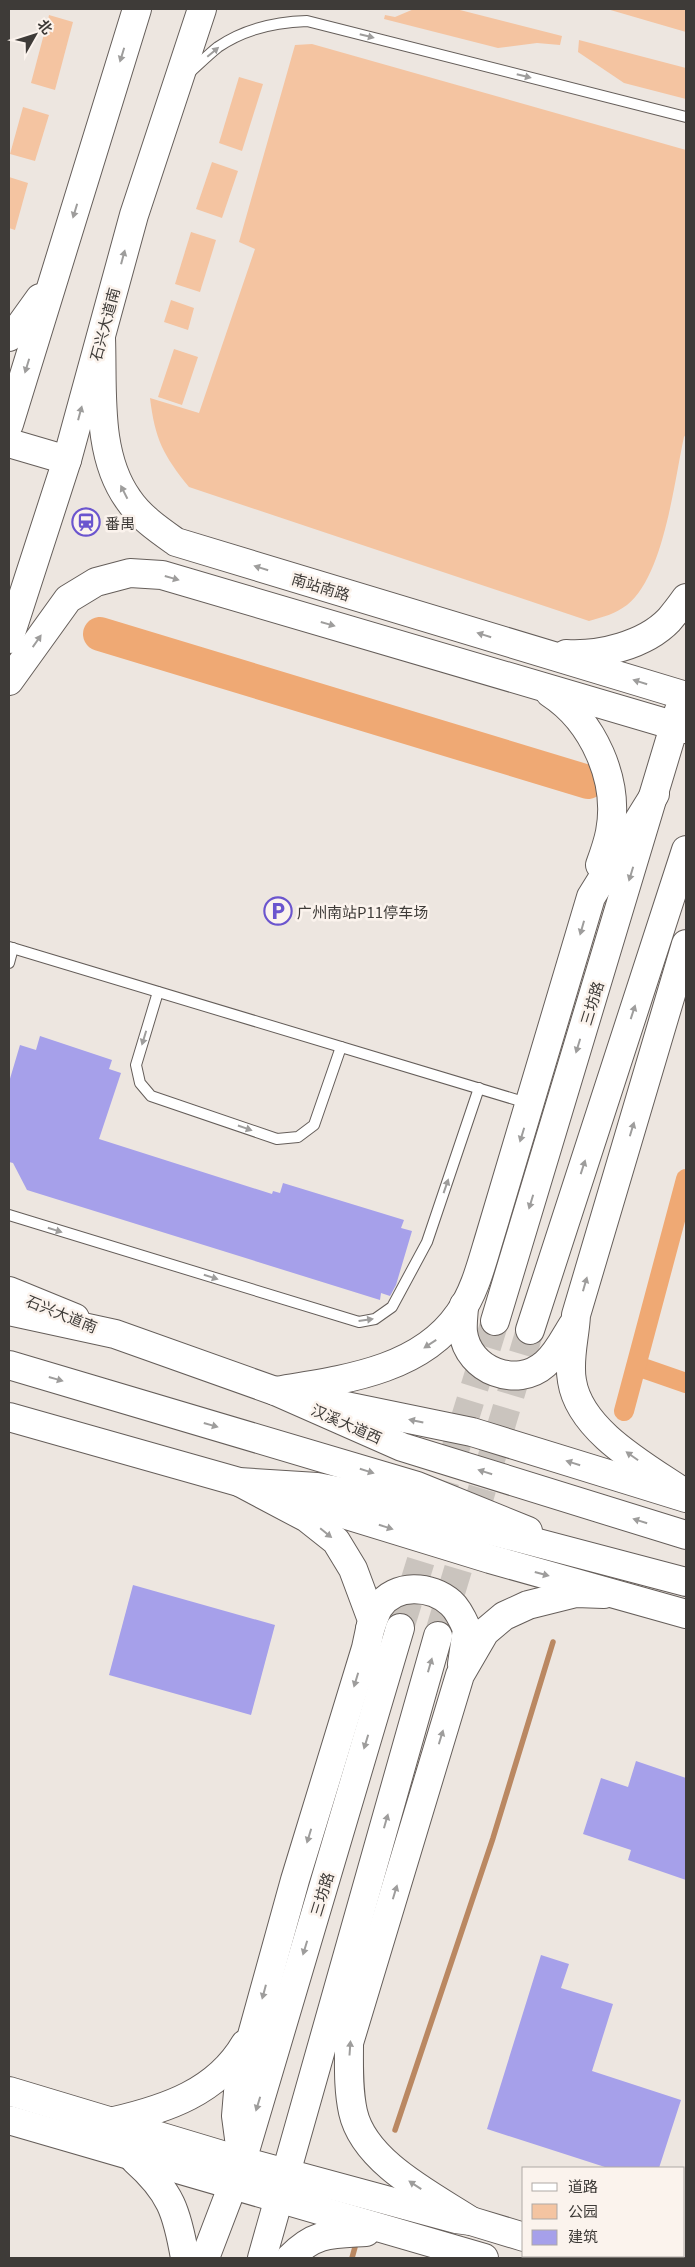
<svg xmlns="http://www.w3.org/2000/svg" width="695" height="2267" font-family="Georgia,'Noto Sans SC',serif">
  <rect width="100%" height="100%" fill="#ede6e0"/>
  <g fill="#f4c4a1">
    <polygon points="414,9 456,9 562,36 560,45 537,43 498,48 384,19 385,15 395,17"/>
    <polygon points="607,9 686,9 686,32"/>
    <polygon points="49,15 73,22 55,90 31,83"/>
    <polygon points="579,40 686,68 686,99 624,83 578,52"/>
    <path d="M312,44L686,150V434L684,437C674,482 664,576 627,605C615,614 603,617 589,621L189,487C163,455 155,439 150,398L199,413L255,249L239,242L295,45Z"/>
    <polygon points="239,77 263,84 242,151 219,143"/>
    <polygon points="23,107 49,115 35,161 10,154"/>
    <polygon points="212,162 238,171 222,218 196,209"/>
    <polygon points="9,177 28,183 15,230 9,228"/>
    <polygon points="191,232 216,240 200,292 175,284"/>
    <polygon points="171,300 194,308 188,330 164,322"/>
    <polygon points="174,349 198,357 182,405 158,397"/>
  </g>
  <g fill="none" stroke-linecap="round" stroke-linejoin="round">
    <g stroke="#ba8862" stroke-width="5.5">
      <polyline points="395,2130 493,1838 553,1642"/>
      <polyline points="352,2258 355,2247"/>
    </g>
    <g stroke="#efa974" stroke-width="20">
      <polyline points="637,1366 686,1383"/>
      <polyline points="624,1411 686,1179"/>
    </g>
    <polyline stroke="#efa974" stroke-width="34" points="100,634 588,782"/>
  </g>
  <g fill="#a6a0ea">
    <polygon points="40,1036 112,1060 109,1069 121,1073 99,1139 272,1194 273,1191 280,1193 283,1183 404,1220 401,1228 412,1231 396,1285 390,1296 381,1293 380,1300 27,1190 13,1163 9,1162 9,1082 20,1045 36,1050"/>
    <polygon points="133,1585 275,1625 251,1715 109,1675"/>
    <polygon points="636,1761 686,1778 686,1880 628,1860 631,1850 583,1834 601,1778 628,1787"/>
    <polygon points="541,1955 569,1964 561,1988 613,2004 592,2071 681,2100 659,2168 608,2168 487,2129"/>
  </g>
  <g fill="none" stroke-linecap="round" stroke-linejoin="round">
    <g stroke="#cac4be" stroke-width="28" stroke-dasharray="28 14" stroke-linecap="butt">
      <polyline points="400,1628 495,1321"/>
      <polyline points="438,1636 530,1330"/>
    </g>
    <g stroke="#655e5a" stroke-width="12">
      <g id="lane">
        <path d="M189,73C198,65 208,55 218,47C244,29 276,22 307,21L686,117"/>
        <polyline points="9,947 527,1103"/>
        <polyline points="9,963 13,948"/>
        <polyline points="158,992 136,1065 140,1083 151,1096 277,1139 298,1137 314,1125 341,1047"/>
        <polyline points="9,1215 359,1322 375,1319 392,1307 427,1242 479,1088"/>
      </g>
    </g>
    <g stroke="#655e5a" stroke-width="30">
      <g id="secondary">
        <polyline points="9,337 17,330 40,298"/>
        <path d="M101,338C103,390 96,454 128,499C140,517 159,530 176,542L686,696"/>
        <polyline points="9,424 137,9"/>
        <polyline points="9,443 67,460"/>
        <polyline points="9,639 67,460 134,215 202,9"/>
        <path d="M566,654C600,656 645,645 669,620C675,613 681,605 686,598"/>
        <polyline points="9,681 68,599 96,582 130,573 162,575 686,729"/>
        <path d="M550,693C593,721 620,780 610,832C608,843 604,854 600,865"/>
        <path d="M686,944L576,1315C575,1337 568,1359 572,1381C580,1432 647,1467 686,1494"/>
        <polyline points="9,1291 75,1318"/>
        <path d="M464,1305C464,1313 462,1323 463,1332C468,1371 517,1389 545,1364C557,1354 564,1339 572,1326"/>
        <polyline points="495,1321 679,710"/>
        <polyline points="530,1330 686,850"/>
        <polyline points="9,1365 417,1486 528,1531"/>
        <path d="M275,1391C340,1380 419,1372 459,1314C475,1292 482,1262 490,1236L591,897L655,794"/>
        <polyline points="239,1482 307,1518 336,1541 353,1569 372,1620 366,1648 295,1880 249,2046 238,2092 236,2116 242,2161"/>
        <path d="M370,1629C373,1622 375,1613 379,1607C395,1583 431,1585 451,1603C458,1609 463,1620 467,1629L462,1664"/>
        <polyline points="9,2091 242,2161 456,2219 471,2221 524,2237"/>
        <polyline points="9,2120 484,2258"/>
        <path d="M114,2121C166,2109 217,2092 245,2044"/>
        <path d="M135,2160C171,2192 177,2212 185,2258"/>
        <path d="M471,2221C431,2195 364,2162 353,2112C348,2089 349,2066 349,2043L460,1675L485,1632L504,1616L528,1605L576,1593L604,1594"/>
        <polyline points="584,2256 592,2258"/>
        <polyline points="205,2258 242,2161 400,1628"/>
        <polyline points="262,2258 438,1636"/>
        <path d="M290,2258C315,2232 332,2234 366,2232"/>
      </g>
    </g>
    <g stroke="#655e5a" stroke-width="30">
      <g id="primary">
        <polyline points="9,1311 115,1334 275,1391 402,1447 686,1535"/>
        <polyline points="331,1403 472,1432 686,1498"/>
        <polyline points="9,1417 239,1482 317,1487 348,1493 686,1582"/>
        <polyline points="291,1498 490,1559 686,1614"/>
      </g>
    </g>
    <use href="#lane" stroke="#fff" stroke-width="10"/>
    <use href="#secondary" stroke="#fff" stroke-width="28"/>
    <use href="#primary" stroke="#fff" stroke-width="28"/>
  </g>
  <defs><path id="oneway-solid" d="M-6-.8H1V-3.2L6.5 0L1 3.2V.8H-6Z" transform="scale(1.25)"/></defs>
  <g fill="#9e9d9c">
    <use href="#oneway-solid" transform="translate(367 36) rotate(14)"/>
    <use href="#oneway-solid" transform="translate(213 52) rotate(-40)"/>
    <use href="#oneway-solid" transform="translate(122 55) rotate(107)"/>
    <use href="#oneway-solid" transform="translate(524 76) rotate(14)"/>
    <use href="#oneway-solid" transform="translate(75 211) rotate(107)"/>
    <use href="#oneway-solid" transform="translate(123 257) rotate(-75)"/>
    <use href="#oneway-solid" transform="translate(27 366) rotate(107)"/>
    <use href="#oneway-solid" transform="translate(80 413) rotate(-75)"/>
    <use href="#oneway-solid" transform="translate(124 492) rotate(-117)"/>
    <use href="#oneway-solid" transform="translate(261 568) rotate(-163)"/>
    <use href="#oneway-solid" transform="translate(172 578) rotate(16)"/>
    <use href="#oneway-solid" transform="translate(328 624) rotate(16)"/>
    <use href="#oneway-solid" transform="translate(484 635) rotate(-163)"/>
    <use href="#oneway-solid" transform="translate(37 641) rotate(-55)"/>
    <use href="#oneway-solid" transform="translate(640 682) rotate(-163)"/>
    <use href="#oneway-solid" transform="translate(631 874) rotate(107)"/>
    <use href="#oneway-solid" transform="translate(582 928) rotate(106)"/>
    <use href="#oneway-solid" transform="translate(633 1012) rotate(-72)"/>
    <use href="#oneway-solid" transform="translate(144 1038) rotate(107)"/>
    <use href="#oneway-solid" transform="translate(578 1046) rotate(107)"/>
    <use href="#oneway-solid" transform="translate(245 1128) rotate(19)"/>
    <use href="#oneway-solid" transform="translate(632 1129) rotate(-73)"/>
    <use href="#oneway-solid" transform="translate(522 1135) rotate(107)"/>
    <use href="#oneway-solid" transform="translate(583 1167) rotate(-72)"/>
    <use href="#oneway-solid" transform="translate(446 1186) rotate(-71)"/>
    <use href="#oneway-solid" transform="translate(531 1202) rotate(107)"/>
    <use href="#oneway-solid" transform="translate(55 1230) rotate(17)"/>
    <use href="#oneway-solid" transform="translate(211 1277) rotate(17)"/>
    <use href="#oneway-solid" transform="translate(585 1284) rotate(-74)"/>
    <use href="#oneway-solid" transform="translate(366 1320) rotate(-8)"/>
    <use href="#oneway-solid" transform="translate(430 1344) rotate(147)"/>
    <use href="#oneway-solid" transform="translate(56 1379) rotate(16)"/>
    <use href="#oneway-solid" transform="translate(416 1421) rotate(-168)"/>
    <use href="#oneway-solid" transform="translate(211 1425) rotate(16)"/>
    <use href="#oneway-solid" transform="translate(632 1456) rotate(-145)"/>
    <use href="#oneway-solid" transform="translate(573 1463) rotate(-163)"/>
    <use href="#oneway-solid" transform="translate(367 1471) rotate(17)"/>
    <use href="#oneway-solid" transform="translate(485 1472) rotate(-163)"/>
    <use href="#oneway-solid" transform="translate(640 1521) rotate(-163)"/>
    <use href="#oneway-solid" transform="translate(386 1527) rotate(17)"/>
    <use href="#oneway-solid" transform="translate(326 1533) rotate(39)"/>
    <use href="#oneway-solid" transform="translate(542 1574) rotate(15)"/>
    <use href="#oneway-solid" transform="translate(430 1665) rotate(-74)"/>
    <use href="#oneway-solid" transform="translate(356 1680) rotate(107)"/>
    <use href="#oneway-solid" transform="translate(441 1737) rotate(-73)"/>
    <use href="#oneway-solid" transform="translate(366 1742) rotate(107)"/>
    <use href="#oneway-solid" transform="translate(386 1821) rotate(-74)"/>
    <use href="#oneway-solid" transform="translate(309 1836) rotate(107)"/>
    <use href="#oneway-solid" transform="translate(395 1892) rotate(-73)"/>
    <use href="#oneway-solid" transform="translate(305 1948) rotate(107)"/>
    <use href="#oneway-solid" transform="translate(264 1992) rotate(105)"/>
    <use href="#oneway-solid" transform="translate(350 2048) rotate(-86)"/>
    <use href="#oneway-solid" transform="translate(258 2104) rotate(107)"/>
    <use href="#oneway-solid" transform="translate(415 2185) rotate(-147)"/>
  </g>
  <defs>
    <g id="station-ring" transform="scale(1.4375)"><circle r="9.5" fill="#fbf3ed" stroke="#6b55ce" stroke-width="1.5"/><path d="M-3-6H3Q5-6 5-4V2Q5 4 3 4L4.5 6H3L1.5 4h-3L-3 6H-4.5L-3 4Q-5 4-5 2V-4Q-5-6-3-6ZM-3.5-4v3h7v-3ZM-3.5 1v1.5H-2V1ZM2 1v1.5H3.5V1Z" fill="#6b55ce"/></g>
    <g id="parking-ring" transform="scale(1.4375)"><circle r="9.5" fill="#fbf3ed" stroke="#6b55ce" stroke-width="1.5"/><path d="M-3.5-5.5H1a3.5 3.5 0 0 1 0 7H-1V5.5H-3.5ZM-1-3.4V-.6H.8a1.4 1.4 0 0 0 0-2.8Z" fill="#6b55ce"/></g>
  </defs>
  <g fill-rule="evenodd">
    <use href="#station-ring" x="86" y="522"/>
    <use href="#parking-ring" x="278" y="911"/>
  </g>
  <g text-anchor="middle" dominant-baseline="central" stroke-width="5" stroke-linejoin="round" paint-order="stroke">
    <g font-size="15" fill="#3e3b38" stroke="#fbf3ed">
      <text transform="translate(104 324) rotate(-75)">石兴大道南</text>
      <text transform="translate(321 586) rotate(17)">南站南路</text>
      <text transform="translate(591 1003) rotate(-73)">三坊路</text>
      <text transform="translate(62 1313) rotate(22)">石兴大道南</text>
      <text transform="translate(347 1423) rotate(24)">汉溪大道西</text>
      <text transform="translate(321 1894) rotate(-73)">三坊路</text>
    </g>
    <g font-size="15" fill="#3e3b38" stroke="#fbf3ed" text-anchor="start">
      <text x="105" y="522">番禺</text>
      <text x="297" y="911">广州南站P11停车场</text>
    </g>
  </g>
  <rect width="695" height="2267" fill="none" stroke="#3e3b38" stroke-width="20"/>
  <rect x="522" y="2167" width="162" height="90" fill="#fbf3ed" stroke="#afa9a5"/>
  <rect x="532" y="2183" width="25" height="8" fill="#ffffff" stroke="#afa9a5"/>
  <text x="568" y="2192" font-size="15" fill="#3e3b38">道路</text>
  <rect x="532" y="2204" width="25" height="15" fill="#f4c4a1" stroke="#afa9a5"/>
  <text x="568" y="2217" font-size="15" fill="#3e3b38">公园</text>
  <rect x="532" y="2230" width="25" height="15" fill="#a6a0ea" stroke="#afa9a5"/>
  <text x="568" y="2242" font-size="15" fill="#3e3b38">建筑</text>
  <g transform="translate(35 35) rotate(51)" stroke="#fbf3ed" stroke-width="4" paint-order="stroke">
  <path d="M0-4L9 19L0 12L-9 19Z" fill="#3e3b38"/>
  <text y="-8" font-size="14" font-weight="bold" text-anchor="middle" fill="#3e3b38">北</text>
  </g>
</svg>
